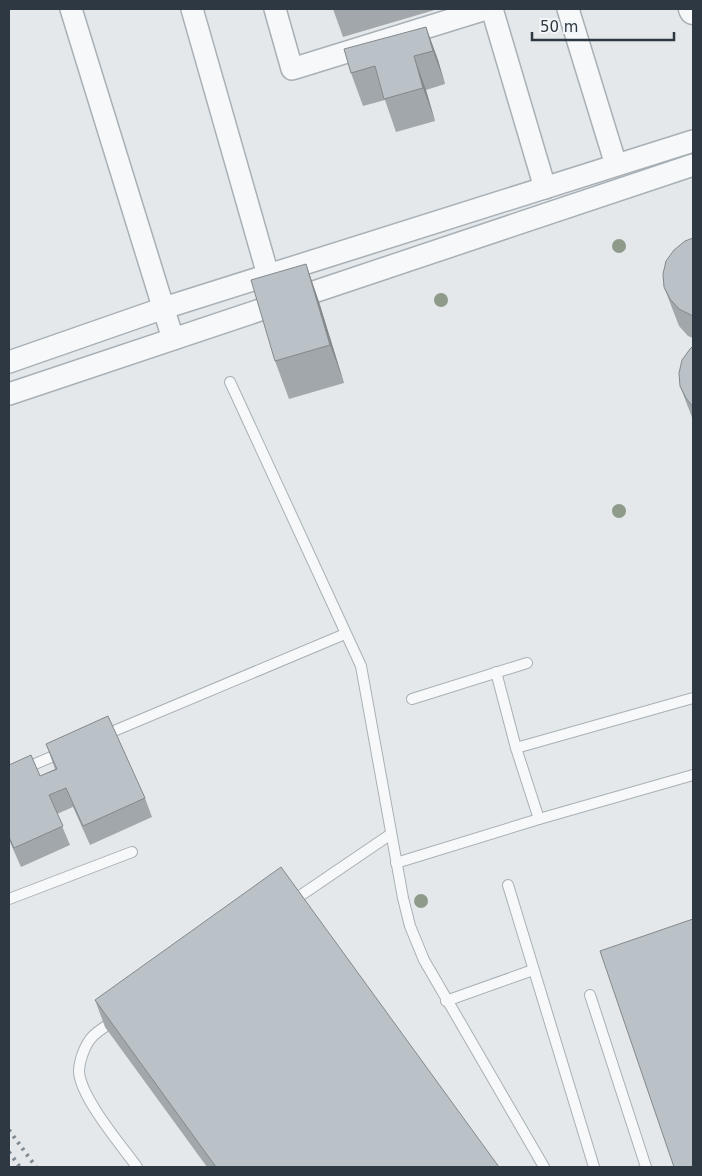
<svg xmlns="http://www.w3.org/2000/svg" width="702" height="1176" viewBox="0 0 702 1176" font-family="'DejaVu Sans',sans-serif">
<style>
.lines{fill:none;stroke-linecap:round;stroke-linejoin:round}
.service-casing{stroke:#a9b0b5;stroke-width:12}
.minor-casing{stroke:#a9b0b5;stroke-width:24}
.tertiary-casing{stroke:#a9b0b5;stroke-width:29}
.service{stroke:#f6f8f9;stroke-width:10}
.minor{stroke:#f6f8f9;stroke-width:21}
.tertiary{stroke:#f6f8f9;stroke-width:26}
.rail{stroke:#7e8a93;stroke-width:4;stroke-dasharray:2.5 5;stroke-linecap:butt}
.tree{fill:#8e9b8a}
.wall{fill:#a1a7ab}
.shaded-wall{fill:#83888b}
.building{fill:#bbc2c7;stroke:#83888b}
</style>
<rect width="100%" height="100%" fill="#e4e8eb"/>
<g class="lines">
<defs>
<g id="service">
<path d="M230,382l131,284 42,232 7,28 14,34 120,207"/>
<path d="M496,672l20,76 23,71"/>
<path d="M412,699l115,-36"/>
<path d="M102,736l243,-102"/>
<path d="M516,748l177,-50"/>
<path d="M9,775l54,-23"/>
<path d="M396,863l143,-44 154,-44"/>
<path d="M508,885l86,282"/>
<path d="M9,899l123,-47"/>
<path d="M291,902l100,-68"/>
<path d="M590,995l56,172"/>
<path d="M446,1001l87,-31"/>
<path d="M115,1020c-7,5 -16,10 -22,16 -8,8 -14,25 -14,36 2,26 42,73 58,95"/>
</g>
<g id="minor">
<path d="M71,9l102,330"/>
<path d="M192,9l76,266"/>
<path d="M275,9l17,60 194,-60"/>
<path d="M492,9l53,179"/>
<path d="M568,9l48,156"/>
<path d="M9,362l155,-54 529,-167"/>
<path d="M9,394l684,-229"/>
</g>
<path id="tertiary" d="M692,9l1,2"/>
</defs>
<use href="#service" class="service-casing"/>
<use href="#minor" class="minor-casing"/>
<use href="#tertiary" class="tertiary-casing"/>
<use href="#service" class="service"/>
<use href="#minor" class="minor"/>
<use href="#tertiary" class="tertiary"/>
<g class="rail">
<path d="M9,1130l27,37"/>
<path d="M9,1152l11,15"/>
</g>
</g>
<g class="tree">
<circle cx="619" cy="246" r="7"/>
<circle cx="441" cy="300" r="7"/>
<circle cx="619" cy="511" r="7"/>
<circle cx="421" cy="901" r="7"/>
</g>
<g class="wall">
<path d="M333,9h105l-95,28z"/>
<path d="M426,27l12,33 7,24 -19,6 9,31 -39,11 -11,-32 -22,6 -12,-33z"/>
<path d="M693,238v100l-5,-2 -9,-10 -15,-39z"/>
<path d="M306,264l13,38 25,81 -55,16 -14,-38z"/>
<path d="M693,346v74l-13,-34z"/>
<path d="M46,744l99,54 7,19 -62,28 -17,-38 -16,7 13,31 -49,22 -12,-27v-75l31,11 15,-7z"/>
<path d="M95,1000l404,167h-292l-102,-140z"/>
</g>
<g class="shaded-wall">
<path d="M426,27l12,33 7,24 -12,-33z"/>
<path d="M414,56l12,34 9,31 -12,-33z"/>
<path d="M306,264l13,38 25,81 -14,-38z"/>
</g>
<g class="building">
<path d="M426,27l7,24 -19,5 9,32 -39,11 -9,-33 -24,7 -7,-24z"/>
<path d="M693,238v78l-14,-7 -9,-10 -6,-12 -1,-13 3,-13 8,-11 11,-9z"/>
<path d="M306,264l24,81 -55,16 -24,-81z"/>
<path d="M693,346v61l-7,-9 -6,-12 -1,-13 3,-13 8,-11z"/>
<path d="M108,716l37,82 -62,28 -17,-38 -17,7 14,31 -49,22 -5,-11v-72l22,-10 9,21 17,-7 -11,-25z"/>
<path d="M281,867l218,300h-283l-121,-167z"/>
<path d="M693,919v248h-19l-74,-216z"/>
</g>
<rect width="702" height="1176" fill="none" stroke="#2d3842" stroke-width="20"/>
<path d="M532 32v8h142v-8" fill="none" stroke="#2d3842" stroke-width="2.5"/>
<text x="540" y="32" font-size="15" fill="#2d3842" stroke="#f3f6f8" stroke-width="4" paint-order="stroke">50 m</text>
</svg>
